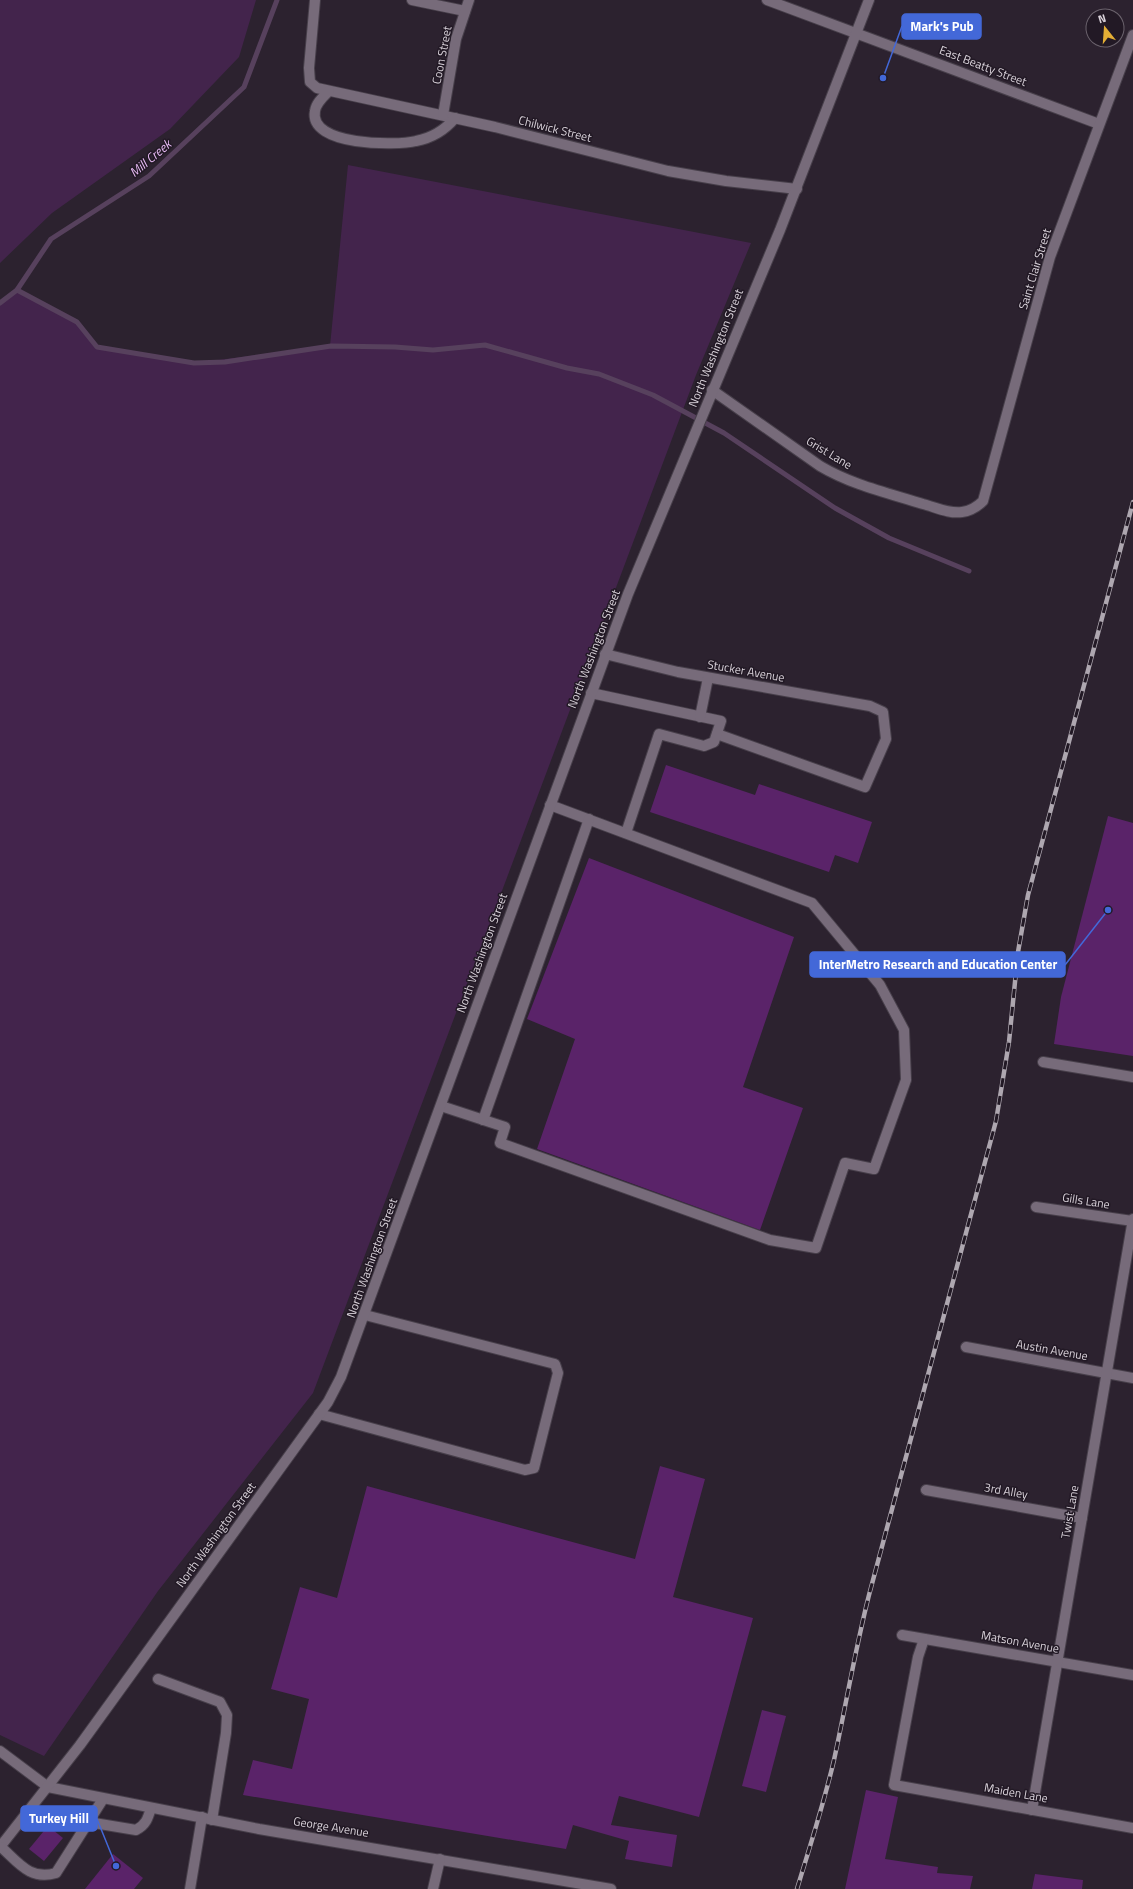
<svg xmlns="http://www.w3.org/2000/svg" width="1133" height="1889" viewBox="0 0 1133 1889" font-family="'Titillium Web',sans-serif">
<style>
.green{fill:#43244c}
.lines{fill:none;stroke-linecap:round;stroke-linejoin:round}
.stream{stroke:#57415d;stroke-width:5}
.building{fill:#5a2369}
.minor-casing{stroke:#473f4a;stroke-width:12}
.minor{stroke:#776b7a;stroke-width:10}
.rail-casing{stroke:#aea7b0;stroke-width:4.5}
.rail{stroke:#221925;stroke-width:3;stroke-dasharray:9;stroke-linecap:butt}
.labels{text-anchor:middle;stroke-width:3;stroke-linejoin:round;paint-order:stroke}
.street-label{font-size:12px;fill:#d9d2da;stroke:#221925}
.water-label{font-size:13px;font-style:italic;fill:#e8bbf5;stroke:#221925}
.leader{fill:none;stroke:#4368d8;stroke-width:1.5}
.callout-dot{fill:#4368d8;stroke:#221925;stroke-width:1.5}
.callout{fill:#4368d8;stroke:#4368d8;stroke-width:1.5}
.callout-label{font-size:13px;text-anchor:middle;font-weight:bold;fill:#fff}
</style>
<rect width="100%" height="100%" fill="#2c222f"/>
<g class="green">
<path d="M0,0h256l-17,57 -69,72 -118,84 -52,50z"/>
<path d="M348,165l403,78 -55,132 -383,1018 -155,198 -114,165 -44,-21v-1432l17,-13 60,32 20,25 97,16 136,-17z"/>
</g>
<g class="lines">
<g class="stream">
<path d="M17,290l60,32 20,25 97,16 31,-1 106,-16 64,1 38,3 52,-5 82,23 32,6 54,21 71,38 111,75 54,30 80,33"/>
<path d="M0,303l17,-13 34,-51 98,-63 95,-89 33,-87"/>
</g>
</g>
<g class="building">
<path d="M666,765l89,30 4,-11 113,38 -14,41 -23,-8 -6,17 -179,-60z"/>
<path d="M1108,816l25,7v233l-79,-12 7,-47z"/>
<path d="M589,858l205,79 -51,150 60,21 -43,122 -223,-81 38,-110 -48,-20z"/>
<path d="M660,1466l45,13 -32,118 80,21 -54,199 -80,-21 -8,29 66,10 -5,32 -47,-8 4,-18 -56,-16 -7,24 -323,-54 10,-35 39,9 17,-70 -38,-10 29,-102 37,11 30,-112 268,73z"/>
<path d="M762,1710l24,6 -20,76 -24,-6z"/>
<path d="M866,1790l32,7 -13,62 53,8 -1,6 36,3 -3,13h-125z"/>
<path d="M48,1826l15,12 -19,23 -15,-12z"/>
<path d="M113,1854l30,24 -9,11h-49z"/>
<path d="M1035,1874l48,6 -1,9h-50z"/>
</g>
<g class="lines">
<defs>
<g id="minor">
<path d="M315,0l-6,68 1,14 7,6 178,39 173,44 58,10 71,8"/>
<path d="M412,0l53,11"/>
<path d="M767,0l332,124"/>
<path d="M329,91c-6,6 -13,12 -14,20 -7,35 82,35 101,30 16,-3 28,-10 39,-23"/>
<path d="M443,115l13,-76 13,-39"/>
<path d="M712,390l108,76c32,19 68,27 103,38 12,3 26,10 39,8 8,-1 15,-5 21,-11l67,-244 83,-222"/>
<path d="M605,654l73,18 192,34 13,6 3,27 -21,48 -148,-53"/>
<path d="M591,693l130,28 -7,21 -10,4 -45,-12 -33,99"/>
<path d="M700,717l8,-39"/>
<path d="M1043,1062l90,15"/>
<path d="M441,1106l64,21 -5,16 270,97 46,8 29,-85 29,6 32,-89 -2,-50 -24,-45 -68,-82 -262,-98"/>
<path d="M483,1120l106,-301"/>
<path d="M1036,1207l97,14"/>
<path d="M966,1347l167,31"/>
<path d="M319,1414l206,56 9,-2 24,-95 -3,-9 -190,-49"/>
<path d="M926,1490l156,28"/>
<path d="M902,1635l231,40"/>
<path d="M924,1639l-6,18 -24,128 239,43"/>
<path d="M158,1679l62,23 7,13 -1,18 -14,87"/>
<path d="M0,1751l48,36 211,42 352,60"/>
<path d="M1032,1810l101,-591"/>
<path d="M88,1822l48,8c10,-5 12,-12 15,-22"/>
<path d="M0,1847l80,-102 248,-343 13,-25 287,-783 152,-364 89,-230"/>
<path d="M1,1847c17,15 29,34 55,26l47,-74"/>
<path d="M190,1889l12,-72"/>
<path d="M433,1889l7,-30"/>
</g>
</defs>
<use href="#minor" class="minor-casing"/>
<use href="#minor" class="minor"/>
<defs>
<path id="rail" d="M797,1889c13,-43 27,-86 37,-129 12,-55 21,-110 35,-165l127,-474 13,-79 9,-90 10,-57 105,-393"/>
</defs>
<use href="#rail" class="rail-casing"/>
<use href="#rail" class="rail"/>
</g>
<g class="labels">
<g class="street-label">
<text transform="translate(442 55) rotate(-79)" y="4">Coon Street</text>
<text transform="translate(983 66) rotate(21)" y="4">East Beatty Street</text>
<text transform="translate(555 129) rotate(14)" y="4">Chilwick Street</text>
<text transform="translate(1035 269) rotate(-73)" y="4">Saint Clair Street</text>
<text transform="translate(716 348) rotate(-68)" y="4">North Washington Street</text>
<text transform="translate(829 453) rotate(31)" y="4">Grist Lane</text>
<text transform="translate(594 649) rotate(-69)" y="4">North Washington Street</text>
<text transform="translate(746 671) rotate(10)" y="4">Stucker Avenue</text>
<text transform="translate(482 953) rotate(-70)" y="4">North Washington Street</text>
<text transform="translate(1086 1201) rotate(9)" y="4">Gills Lane</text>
<text transform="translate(372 1258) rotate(-70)" y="4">North Washington Street</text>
<text transform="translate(1052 1350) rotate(10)" y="4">Austin Avenue</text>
<text transform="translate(1006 1491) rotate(10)" y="4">3rd Alley</text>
<text transform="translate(1070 1512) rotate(-80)" y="4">Twist Lane</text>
<text transform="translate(216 1535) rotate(-54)" y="4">North Washington Street</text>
<text transform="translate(1020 1642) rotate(10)" y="4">Matson Avenue</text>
<text transform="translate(1016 1793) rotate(10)" y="4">Maiden Lane</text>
<text transform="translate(331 1827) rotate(9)" y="4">George Avenue</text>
</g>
<g class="water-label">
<text transform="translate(150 158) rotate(-40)" y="5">Mill Creek</text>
</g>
</g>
<path class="leader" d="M883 78L902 26M1108 910L1065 965M116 1866L97 1819"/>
<g class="callout-dot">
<circle cx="883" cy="78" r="4"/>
<circle cx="1108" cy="910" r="4"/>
<circle cx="116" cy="1866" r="4"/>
</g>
<g class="callout">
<rect x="902" y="14" width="79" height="25" rx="4"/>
<rect x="810" y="952" width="255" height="25" rx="4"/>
<rect x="21" y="1806" width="76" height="25" rx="4"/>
</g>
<g class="callout-label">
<text x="942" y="31">Mark's Pub</text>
<text x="938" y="969">InterMetro Research and Education Center</text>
<text x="59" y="1823">Turkey Hill</text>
</g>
<g transform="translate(1105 28) rotate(343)"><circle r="19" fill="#221925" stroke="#6b636d"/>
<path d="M0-3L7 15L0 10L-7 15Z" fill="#e3ae35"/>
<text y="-6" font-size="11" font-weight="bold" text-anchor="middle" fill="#d9d2da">N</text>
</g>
</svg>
